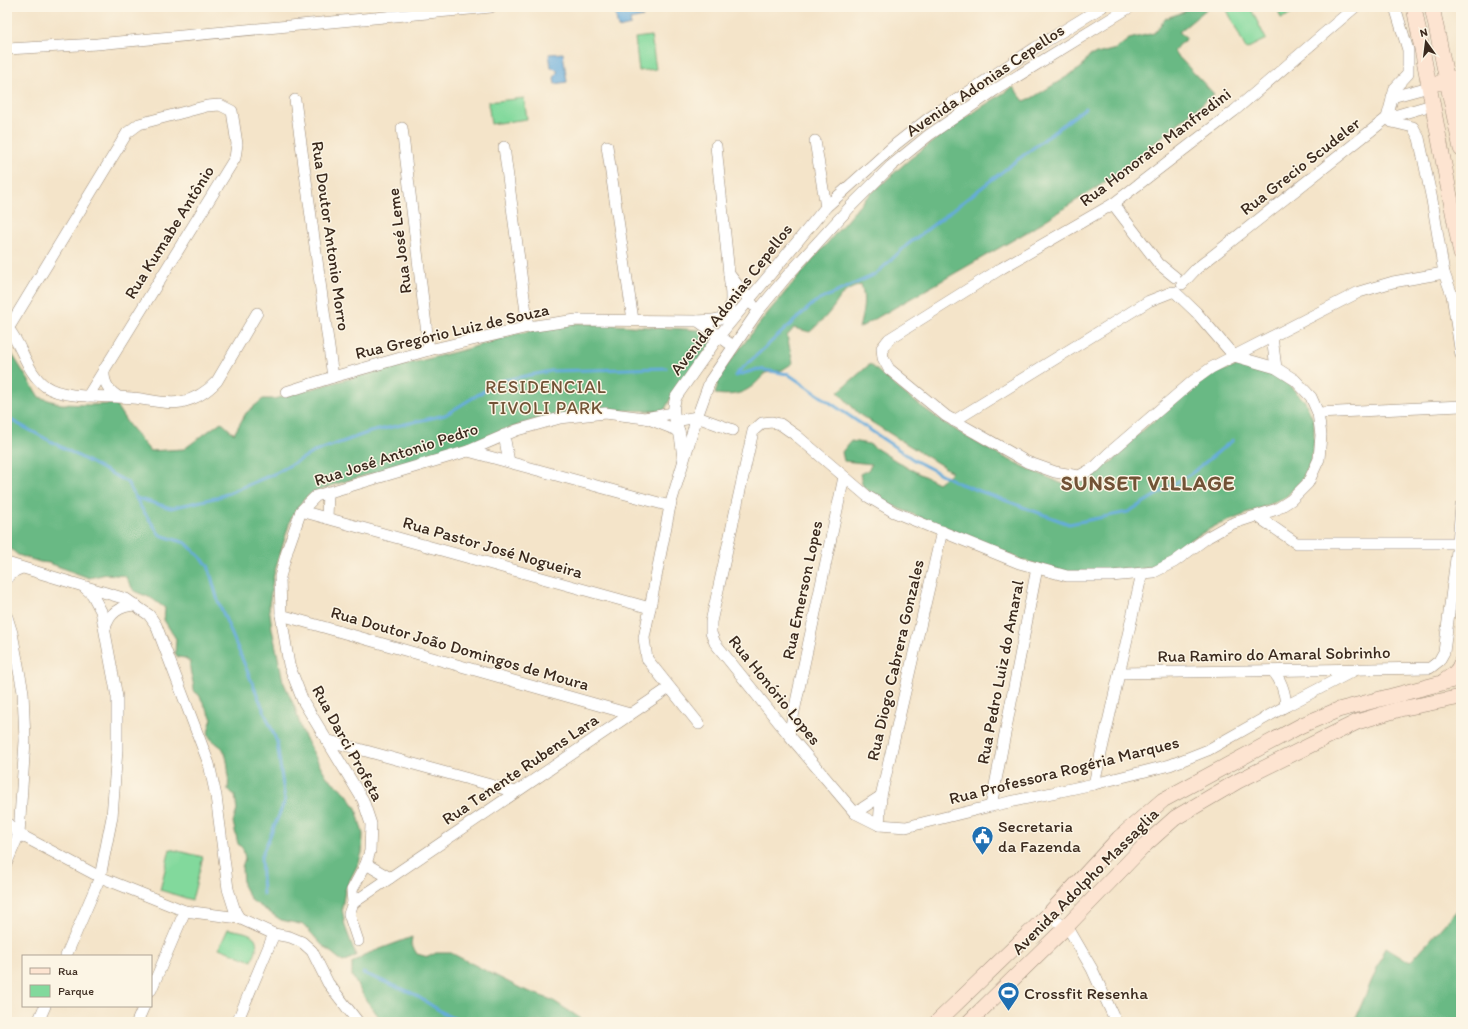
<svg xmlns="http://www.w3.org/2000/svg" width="1468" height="1029" viewBox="0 0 1468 1029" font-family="Itim,sans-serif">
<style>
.green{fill:#82d99c;stroke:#5e825d}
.forest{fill:#69b984;stroke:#527251}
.water{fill:#66acdc;stroke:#506b7d}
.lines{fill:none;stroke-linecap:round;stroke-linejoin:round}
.stream{stroke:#66acdc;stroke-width:3}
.street-casing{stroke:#988774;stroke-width:12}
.secondary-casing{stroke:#988774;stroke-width:16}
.street{stroke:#fff;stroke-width:11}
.secondary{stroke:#fde4d1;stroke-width:15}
.labels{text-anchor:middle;stroke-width:3;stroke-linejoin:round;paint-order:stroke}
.street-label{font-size:17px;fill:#3b2a1e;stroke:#fcf5e5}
.poi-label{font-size:17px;fill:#3b2a1e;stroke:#fcf5e5;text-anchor:start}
.neighbourhood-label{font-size:18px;letter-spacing:1px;fill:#725336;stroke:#fcf5e5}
.district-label{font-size:21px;font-weight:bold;letter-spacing:1px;fill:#725336;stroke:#fcf5e5}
</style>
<rect width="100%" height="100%" fill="#fcf5e5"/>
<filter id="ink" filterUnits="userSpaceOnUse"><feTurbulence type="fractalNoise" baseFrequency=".025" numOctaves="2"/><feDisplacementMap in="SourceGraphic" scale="8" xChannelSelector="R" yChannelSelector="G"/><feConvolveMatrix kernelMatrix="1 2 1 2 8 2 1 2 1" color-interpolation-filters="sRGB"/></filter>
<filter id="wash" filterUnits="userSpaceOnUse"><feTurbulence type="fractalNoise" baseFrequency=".012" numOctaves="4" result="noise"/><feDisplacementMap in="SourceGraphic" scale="16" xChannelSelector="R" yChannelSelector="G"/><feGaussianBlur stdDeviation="0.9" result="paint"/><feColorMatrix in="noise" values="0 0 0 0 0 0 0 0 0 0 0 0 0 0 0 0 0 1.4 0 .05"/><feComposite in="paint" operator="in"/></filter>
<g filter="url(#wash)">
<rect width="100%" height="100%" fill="#f4e4c9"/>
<g class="green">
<path d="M1234,7h16l16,32 -20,10 -19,-39z"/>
<path d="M1277,7h24l1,3 -21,8z"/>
<path d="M651,36l5,33 -17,2 -4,-33z"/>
<path d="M524,98l3,21 -36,5 -3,-22z"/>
<path d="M170,849l33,8 -11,43 -32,-10z"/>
<path d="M228,929c23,4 36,5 24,32l-33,-13z"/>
</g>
<g class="forest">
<path d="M1187,7h22l-30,25 8,6 -14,13 41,43 -101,83 -86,55 -168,96c4,-15 7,-29 2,-43 -23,7 -19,13 -33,29 -5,6 -12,12 -18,18l-16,-4 -7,8 6,27 -11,7 -17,3c-15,19 -27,24 -50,21l6,-21 49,-63 95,-111 45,-40 47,-36 56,-36 11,14 8,-3 49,-30 8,-12 27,-7 13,-10 25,-6 12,-15 18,-6z"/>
<path d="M578,323l123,7 11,5v8l-36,45 -12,23 -58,-1 -69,9 -36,12 -36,15 -132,39 -21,8 -9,7 -12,18 -17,56 -5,31 3,24 11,52 12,27 7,23 15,29 10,17 19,16 10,15 7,26 -1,19 -3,9 -14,28 -3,18 3,18 11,30 -13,6 -22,-18 -17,-19 -23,-5 -30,-20 -8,-15 -1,-18 3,-9 -2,-9 -5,-5 -5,-22 4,-12 -2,-15 -7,-5c1,-12 1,-30 -5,-41 -1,-2 -5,-4 -7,-6 -11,-7 -8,-13 -4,-24l-13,-24 -5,-4c0,-11 -5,-18 -4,-29l-5,-4 -7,-1 -3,-4 1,-14 -12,-19 1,-12 -14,-10 -17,-7 -9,-15 -19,-2 -17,4 -40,-15 -9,-1 -22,-7 -11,-9v-200l32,51 22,7 30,1 24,-1 13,20 22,27 34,-2 37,-27 13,12 12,-21 17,-14h11l15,-4 51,-14 127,-32 52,-16z"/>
<path d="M870,364c33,30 70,58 109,80 28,16 57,28 86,41l48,-24 21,-23 57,-49 21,-15 26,-8 39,7 28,28 9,21v21l-4,21 -9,17 -16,17 -36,15 -34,13 -25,14 -18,16 -22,12 -32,4h-51l-45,-12 -136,-57 -23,-16 -3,-13 8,-4 4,-6 -28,-3 -2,-9 9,-11 18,3 37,23 32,16 14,-11 -92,-57 -22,-23z"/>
<path d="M1460,907l1,1v114h-107l32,-75 24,15z"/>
<path d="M412,937l-1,7 6,10 11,3 8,-4h15l71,36 30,11 34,22h-203l-17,-22 -14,-24v-13l12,-8z"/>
</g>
<g class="water">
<path d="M641,9l2,8 -13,3 1,5 -13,3 -3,-16z"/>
<path d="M563,53l4,29 -12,2 -1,-6 3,-5v-3l-6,-3 -2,-13z"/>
</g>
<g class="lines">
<g class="stream">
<path d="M736,374l79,-72 61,-28 31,-29 178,-137"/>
<path d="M735,376l23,-7 30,5 126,86 44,23 111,41 59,-12 64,-39 41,-33"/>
<path d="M7,418l120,64 15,27 18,26 26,8 22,22 10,36 59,141 8,59 -24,56 2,37"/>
<path d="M136,498l35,10 48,-11 57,-24 38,-21 56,-20 75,-17 55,-34 51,-10 115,-3"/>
<path d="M363,973l49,20 38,24 19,5"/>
</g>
</g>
</g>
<g filter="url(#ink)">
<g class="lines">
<defs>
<g id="street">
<path d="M1355,7l-121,104 -121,93 -111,64 -113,71 -7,9 1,10 6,11 57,47 81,46 28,10 24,4 16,-9 13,-13 85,-73 18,-13 23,-12 42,12 19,12 16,17 7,16 3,22 -2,24 -11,24 -17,17 -14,9 -46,15 -23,13 -34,25 -20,10 -43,4h-44l-48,-13 -125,-51 -27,-16 -70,-60 -17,-12 -8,-2 -10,1 -9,8 -42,191v11l4,10 74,92 66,78 24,12 27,2 85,-21 103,-22 76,-19 38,-15 78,-44 71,-37"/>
<path d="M1395,7l13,43v24l-13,14 -8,30 5,4 21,5 6,11 13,62 12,73 8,22 9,60"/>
<path d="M7,49l90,-5 394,-37"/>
<path d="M1392,97l37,-10"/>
<path d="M295,100l38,277"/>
<path d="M402,128l27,222"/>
<path d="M815,141l11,66"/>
<path d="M607,146l26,174"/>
<path d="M716,146l13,128 24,31"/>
<path d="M504,147l24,180"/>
<path d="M1113,204l46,60 16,13"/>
<path d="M1182,284l14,-15 191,-151 45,-13"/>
<path d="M1175,292l21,20 38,44 125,-64 34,-10 51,-9"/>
<path d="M698,321c7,-1 16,0 23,-3 15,-5 9,-31 8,-44"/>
<path d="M7,327c15,17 19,45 38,59 20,14 63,9 87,12 17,1 32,7 49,4 15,-3 26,-10 36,-21l40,-68"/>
<path d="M8,329l119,-196 12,-9 68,-18 13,-1 12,6 5,33 -2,14 -147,238"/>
<path d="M1272,337l4,31"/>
<path d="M104,369c-1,12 3,20 13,27"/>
<path d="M286,392l47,-15 96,-27 99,-23 48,-7 122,1 35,25"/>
<path d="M1318,413l143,-7"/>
<path d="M646,418l33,13"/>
<path d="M675,421l22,-4 36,13"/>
<path d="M954,421l195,-120 23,-9"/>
<path d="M504,435l5,27"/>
<path d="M468,451l202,55"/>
<path d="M683,459c-1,-10 -2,-19 -4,-28 -4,-14 -8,-19 -3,-34l43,-61 107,-129 70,-63 33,-26 106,-70 67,-41"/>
<path d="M301,511l349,97"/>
<path d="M1257,516l39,27h162"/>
<path d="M327,518l1,-26"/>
<path d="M7,563l119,36 23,16 7,10 53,139 7,32 12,93 7,22 4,7"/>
<path d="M7,578l8,-7 7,-3"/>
<path d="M281,615l349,99"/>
<path d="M7,617l5,16 11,59 2,49 -6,93 -12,28"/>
<path d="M105,629c4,-17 15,-23 31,-24"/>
<path d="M1273,671c9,10 12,21 13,35"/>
<path d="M1119,673l311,-5 9,-7 5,-9 14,-109 3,-37"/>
<path d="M699,724l-52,-65 -3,-21 26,-132 27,-89 13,-36 48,-70 29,-35 64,-70 40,-40 38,-31 66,-45 135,-83"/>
<path d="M789,735l55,-258"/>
<path d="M326,740l190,52"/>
<path d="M1094,784l48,-211"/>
<path d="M991,806l46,-238"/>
<path d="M855,813l26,-17"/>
<path d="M7,823l12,11 81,43 85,34 54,7 35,16 16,3 12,5 10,9 16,32 30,39"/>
<path d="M879,825l2,-29 61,-265"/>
<path d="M366,864l24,14"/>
<path d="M353,903l316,-215"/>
<path d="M1047,916l20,10 25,43 24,53"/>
<path d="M358,941l-9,-27 4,-11 -1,-13 14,-26 4,-13 1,-27 -8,-24 -60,-99 -14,-36 -8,-50 -1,-38 8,-29 13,-37 15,-15 152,-45 49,-21 43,-12 45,-5 40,5 28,-5"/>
<path d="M66,956l34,-79 12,-60 5,-67v-53l-16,-86 -9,-17 -8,-7"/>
<path d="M151,990l34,-79"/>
<path d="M38,1022l7,-16"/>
<path d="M137,1022l7,-16"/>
<path d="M237,1022l37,-88"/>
</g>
<g id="secondary">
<path d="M1414,7l47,247"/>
<path d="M1432,7l29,142"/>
<path d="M1439,83l22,-7"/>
<path d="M1444,681c8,-5 14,-9 17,-18"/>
<path d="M937,1022l110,-106 72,-78 44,-38 139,-75 36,-15 123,-32"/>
<path d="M969,1022l98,-96 79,-82 29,-26 63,-37 119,-59 43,-13 61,-12"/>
</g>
</defs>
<use href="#street" class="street-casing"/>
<use href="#secondary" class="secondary-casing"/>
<use href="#street" class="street"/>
<use href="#secondary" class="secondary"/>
</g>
</g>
<defs>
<symbol id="civic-pin" viewBox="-11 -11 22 30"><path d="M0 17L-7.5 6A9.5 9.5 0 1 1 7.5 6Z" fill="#1f6fb2" stroke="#fcf5e5"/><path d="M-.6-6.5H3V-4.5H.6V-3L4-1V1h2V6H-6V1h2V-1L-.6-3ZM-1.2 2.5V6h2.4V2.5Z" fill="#fff"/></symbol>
<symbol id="stadium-pin" viewBox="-11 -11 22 30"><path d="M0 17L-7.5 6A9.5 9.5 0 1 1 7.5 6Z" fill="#1f6fb2" stroke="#fcf5e5"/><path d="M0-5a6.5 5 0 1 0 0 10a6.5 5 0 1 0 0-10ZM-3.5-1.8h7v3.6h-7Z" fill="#fff"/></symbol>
</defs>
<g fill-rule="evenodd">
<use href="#civic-pin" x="970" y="824" width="25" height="34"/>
<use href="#stadium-pin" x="996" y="980" width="25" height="34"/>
</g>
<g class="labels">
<g class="street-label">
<text transform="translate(985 80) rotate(-34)" y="6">Avenida Adonias Cepellos</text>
<text transform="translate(1155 147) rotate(-37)" y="6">Rua Honorato Manfredini</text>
<text transform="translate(1300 166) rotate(-38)" y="6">Rua Grecio Scudeler</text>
<text transform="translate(169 232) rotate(-58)" y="6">Rua Kumabe Antônio</text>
<text transform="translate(331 236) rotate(82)" y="6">Rua Doutor Antonio Morro</text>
<text transform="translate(399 241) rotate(-97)" y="6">Rua José Leme</text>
<text transform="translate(731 299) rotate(-52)" y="6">Avenida Adonias Cepellos</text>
<text transform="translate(452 331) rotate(-13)" y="6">Rua Gregório Luiz de Souza</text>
<text transform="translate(396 454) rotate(-18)" y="6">Rua José Antonio Pedro</text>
<text transform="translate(493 547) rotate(16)" y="6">Rua Pastor José Nogueira</text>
<text transform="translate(802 590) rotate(-78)" y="6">Rua Emerson Lopes</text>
<text transform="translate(460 648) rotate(16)" y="6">Rua Doutor João Domingos de Moura</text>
<text transform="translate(1274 654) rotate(-1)" y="6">Rua Ramiro do Amaral Sobrinho</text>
<text transform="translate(895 660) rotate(-77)" y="6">Rua Diogo Cabrera Gonzales</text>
<text transform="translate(1000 672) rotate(-79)" y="6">Rua Pedro Luiz do Amaral</text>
<text transform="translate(775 690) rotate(51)" y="6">Rua Honório Lopes</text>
<text transform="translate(348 743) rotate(61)" y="6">Rua Darci Profeta</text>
<text transform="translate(520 769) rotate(-34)" y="6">Rua Tenente Rubens Lara</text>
<text transform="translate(1064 770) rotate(-14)" y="6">Rua Professora Rogéria Marques</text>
<text transform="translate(1085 881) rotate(-45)" y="6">Avenida Adolpho Massaglia</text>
</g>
<g class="poi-label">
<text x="998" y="832">Secretaria<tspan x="998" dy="20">da Fazenda</tspan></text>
<text x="1024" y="999">Crossfit Resenha</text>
</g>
<g class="neighbourhood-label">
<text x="546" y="393">RESIDENCIAL<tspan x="546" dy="21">TIVOLI PARK</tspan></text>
</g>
<g class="district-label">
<text x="1148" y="490">SUNSET VILLAGE</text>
</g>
</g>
<rect width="1468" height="1029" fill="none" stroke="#fcf5e5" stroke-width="24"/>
<rect x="22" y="955" width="130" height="52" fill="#fcf5e5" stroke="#afa495"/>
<rect x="30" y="968" width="20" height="6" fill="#fde4d1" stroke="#afa495"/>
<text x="58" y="975" font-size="12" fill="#3b2a1e">Rua</text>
<rect x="30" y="985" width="20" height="12" fill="#82d99c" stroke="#afa495"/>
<text x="58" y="995" font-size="12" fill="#3b2a1e">Parque</text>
<g transform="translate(1426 42) rotate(346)" stroke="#fcf5e5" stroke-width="3" paint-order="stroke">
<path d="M0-3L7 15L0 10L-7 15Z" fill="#3b2a1e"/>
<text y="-6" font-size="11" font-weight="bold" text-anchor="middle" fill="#3b2a1e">N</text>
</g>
</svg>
